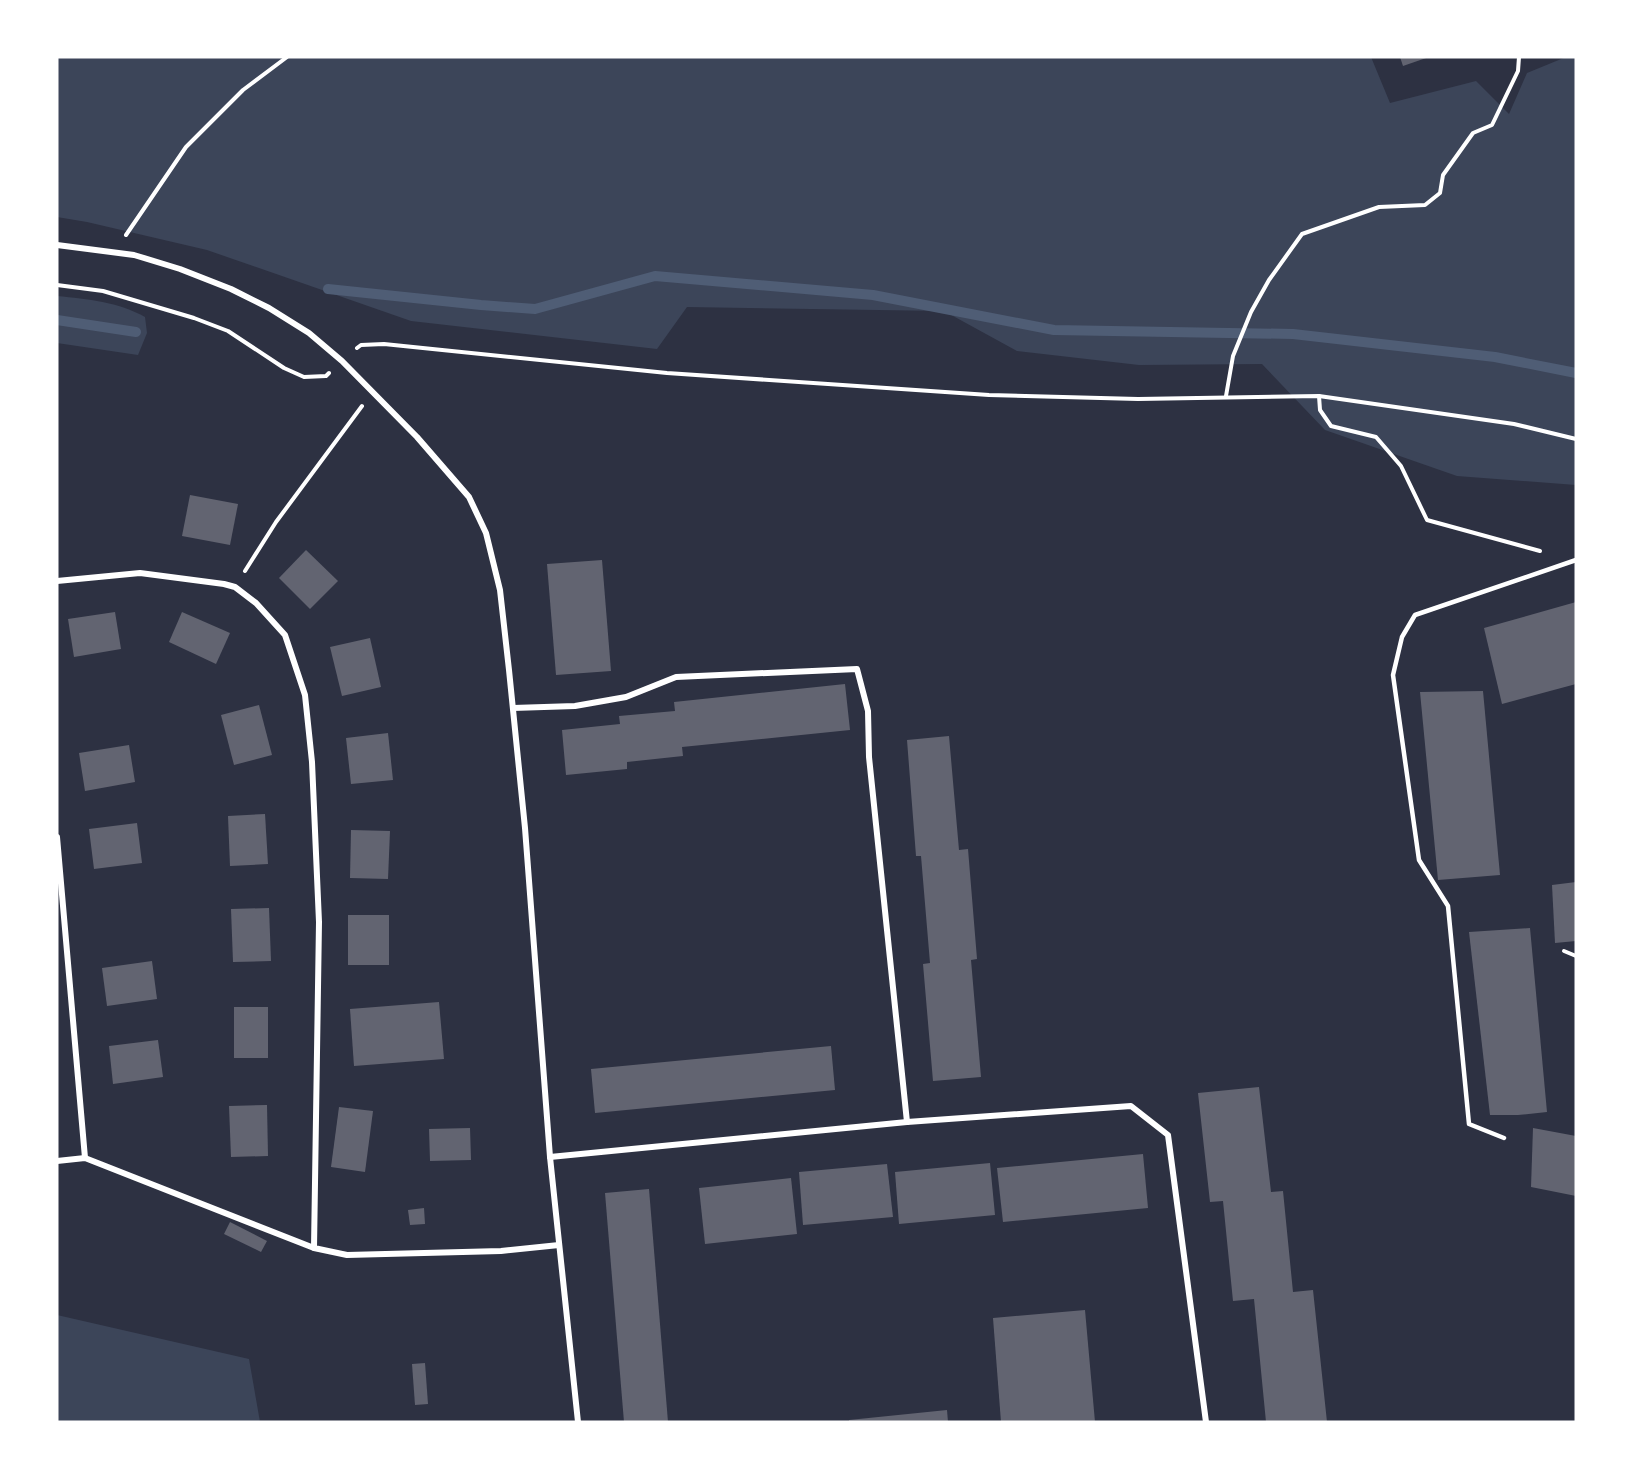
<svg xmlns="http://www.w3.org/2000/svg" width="1633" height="1479" viewBox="0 0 1633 1479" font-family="Quicksand,sans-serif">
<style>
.green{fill:#3c4559}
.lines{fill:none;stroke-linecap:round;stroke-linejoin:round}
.stream{stroke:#4f5d75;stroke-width:10}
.building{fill:#626471}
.path{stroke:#fff;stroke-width:4}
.service{stroke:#fff;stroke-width:4.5}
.minor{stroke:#fff;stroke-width:6}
</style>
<rect width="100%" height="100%" fill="#2d3142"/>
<g class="green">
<path d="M57,57h1314l19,46 86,-22 33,33 18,-41 39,-16h10v428l-119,-9 -132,-46 -63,-66 -123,1 -122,-14 -73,-40 -257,-4 -30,42 -246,-28 -204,-71 -120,-28 -30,-5z"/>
<path d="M57,296c31,3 61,6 88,21l2,16 -9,22 -81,-12z"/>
<path d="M57,1315l192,44 11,63h-203z"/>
</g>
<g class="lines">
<g class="stream">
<path d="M328,289l153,16 54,4 120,-33 218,19 181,35 239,4 202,23 81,16"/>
<path d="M57,320l79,12"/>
</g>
</g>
<g class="building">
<path d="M1400,57h29l-26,9z"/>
<path d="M190,495l48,9 -8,41 -48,-9z"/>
<path d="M306,550l32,31 -28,28 -31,-31z"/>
<path d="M602,560l9,111 -55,4 -9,-111z"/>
<path d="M1576,602v82l-74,20 -18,-76z"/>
<path d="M115,612l6,37 -47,8 -6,-38z"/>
<path d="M182,612l48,21 -14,31 -47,-22z"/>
<path d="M370,638l11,49 -39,9 -12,-49z"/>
<path d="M845,684l5,46 -168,17 1,9 -56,6v7l-61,6 -4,-45 58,-6 -1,-8 56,-5 -1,-9z"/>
<path d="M1483,691l17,184 -62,5 -18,-188z"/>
<path d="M259,705l13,50 -38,10 -13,-50z"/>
<path d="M388,733l5,47 -42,4 -5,-46z"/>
<path d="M949,736l10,114 9,-1 9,110 -6,1 10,117 -48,4 -10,-117 7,-1 -9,-107h-5l-9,-116z"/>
<path d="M129,745l6,37 -50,9 -6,-38z"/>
<path d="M265,814l3,50 -38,2 -2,-50z"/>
<path d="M137,823l5,40 -48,6 -5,-40z"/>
<path d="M351,830l39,1 -2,48 -38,-1z"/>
<path d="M1576,882v59l-21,2 -3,-58z"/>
<path d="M269,908l2,53 -38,1 -2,-53z"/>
<rect x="348" y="915" width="41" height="50"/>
<path d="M1530,928l17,184 -29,3h-28l-21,-183z"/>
<path d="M152,961l5,38 -50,7 -5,-38z"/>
<path d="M439,1002l5,57 -90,7 -4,-57z"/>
<rect x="234" y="1007" width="34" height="51"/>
<path d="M158,1040l5,37 -50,7 -4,-38z"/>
<path d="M831,1046l4,44 -240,23 -4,-44z"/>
<path d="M1259,1087l12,105 12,-1 10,101 20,-2 14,132h-61l-12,-123 -21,2 -10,-100 -13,1 -12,-109z"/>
<path d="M267,1105l1,51 -37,1 -2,-51z"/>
<path d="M339,1107l34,4 -8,61 -34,-5z"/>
<path d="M470,1128l1,32 -41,1 -1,-32z"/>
<path d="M1533,1128l43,8v60l-45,-9z"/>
<path d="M1143,1154l5,54 -145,14 -6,-54z"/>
<path d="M990,1163l5,52 -96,9 -4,-52z"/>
<path d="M887,1164l6,53 -90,8 -4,-53z"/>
<path d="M791,1178l6,56 -92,10 -6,-56z"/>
<path d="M649,1189l19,233h-44l-19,-229z"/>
<path d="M424,1208l1,16 -15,1 -2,-15z"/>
<path d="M230,1222l37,19 -6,11 -37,-18z"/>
<path d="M1085,1310l10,112h-94l-8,-104z"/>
<path d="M425,1363l3,41 -13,1 -3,-41z"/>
<path d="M947,1410l1,12h-99v-2z"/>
</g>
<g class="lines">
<g class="path">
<path d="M126,235l60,-88 57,-57 44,-33"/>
<path d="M57,285l46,6 91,27 34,13 56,37 20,9 22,-1 3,-3"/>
<path d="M357,348l4,-3 23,-1 283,29 322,22 149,4 181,-3 195,28 62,15"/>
<path d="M1226,396l7,-40 18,-44 18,-32 33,-46 77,-27 46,-2 15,-12 3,-18 30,-42 19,-8 26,-54 1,-14"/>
<path d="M1319,396l1,14 11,16 45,11 25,29 26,54 113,31"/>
<path d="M245,571l31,-49 86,-116"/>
<path d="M1564,951l12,5"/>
</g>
<path class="service" d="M1504,1138l-35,-14 -21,-218 -29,-46 -26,-185 9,-38 13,-22 161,-55"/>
<g class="minor">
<path d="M57,245l77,10 46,14 51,20 38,19 40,25 33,28 75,76 52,60 17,36 14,57 9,80 16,158 25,329 28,265"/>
<path d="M57,581l83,-8 84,11 11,3 21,16 29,32 20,60 7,67 7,160 -5,326 33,7 154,-4 58,-6"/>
<path d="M513,708l62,-2 51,-9 50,-20 181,-8 11,42 1,46 38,365"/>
<path d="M57,837l28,321"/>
<path d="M550,1157l357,-35 224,-16 37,29 38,287"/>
<path d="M57,1161l28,-3 229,90"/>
</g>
</g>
<rect width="1633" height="1479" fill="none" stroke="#ffffff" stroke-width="117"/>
</svg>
